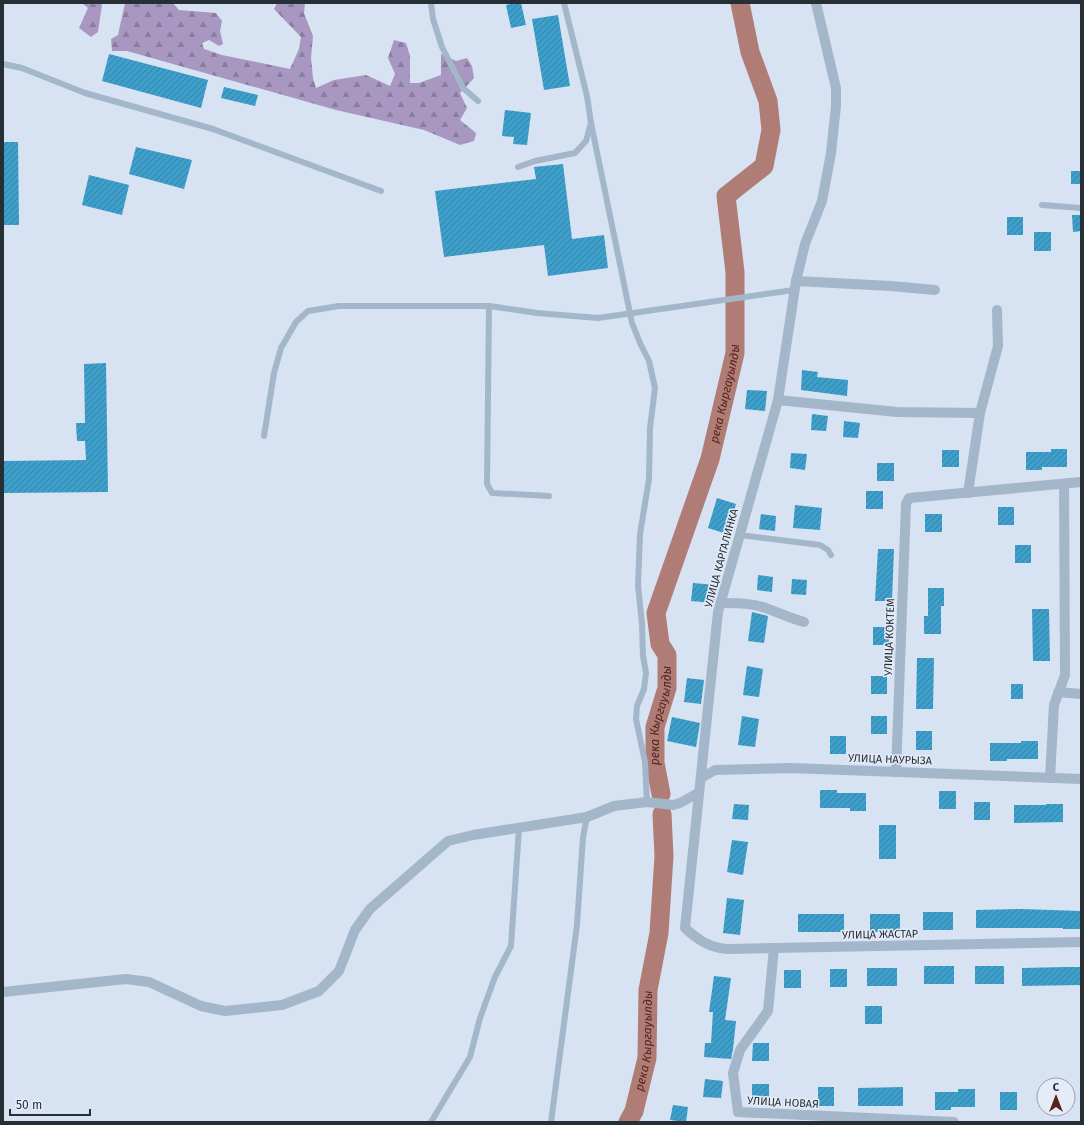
<svg xmlns="http://www.w3.org/2000/svg" width="1084" height="1125" viewBox="0 0 1084 1125" font-family="'Fira Sans',sans-serif">
<style>
.forest{fill:url(#forest-firs)}
.lines{fill:none;stroke-linecap:round;stroke-linejoin:round}
.river{stroke:#b07c76;stroke-width:19}
.building{fill:url(#building-hatch)}
.service{stroke:#a3b6ca;stroke-width:6}
.minor{stroke:#a3b6ca;stroke-width:10}
.labels{text-anchor:middle;stroke-width:3;stroke-linejoin:round;paint-order:stroke}
.street-label{font-size:11px;fill:#252f35;stroke:#e4ecf9}
.water-label{font-size:12px;font-style:italic;fill:#57221a;stroke:#e4ecf9}
</style>
<defs>
<pattern id="forest-firs" width="22" height="20" patternUnits="userSpaceOnUse"><rect width="22" height="20" fill="#a897c1"/><path d="M5 1l3.5 6h-7zM16 11l3.5 6h-7z" fill="#897c9e"/></pattern>
<pattern id="building-hatch" width="6" height="6" patternUnits="userSpaceOnUse"><rect width="6" height="6" fill="#3d9fca"/><path d="M-1 1l2-2M0 6l6-6M5 7l2-2" fill="none" stroke="#3382a5"/></pattern>
</defs>
<rect width="100%" height="100%" fill="#d7e2f2"/>
<g class="forest">
<path d="M82,3l20,1 -4,28 -7,5 -12,-9 9,-20z"/>
<path d="M125,3h48l6,7 37,3 6,8 -2,10 3,13 -4,2 -10,-6 -7,3 2,6 18,6 68,14 9,-20 2,-12 -27,-28 3,-6h28l-1,10 9,23 -2,22 2,20 3,10 18,-8 32,-5 24,11 5,-12 -7,-16 6,-18 12,3 4,13v27h9l22,-8v-21l15,7 11,-3 5,8 2,12 -14,15 7,15 -7,12 16,13 -2,8 -14,4 -36,-15 -88,-20 -209,-59h-15l-1,-12 7,-4z"/>
</g>
<g class="lines">
<g class="river">
<path id="s1" d="M661,794l-6,-31v-36l12,-39v-33l-7,-11 -4,-31 54,-154 25,-106v-81l-9,-76 38,-30 7,-36 -3,-29 -18,-49 -10,-49"/>
<path id="s2" d="M628,1122l6,-11 13,-53 1,-68 11,-57 5,-77 -2,-42"/>
</g>
</g>
<g class="building">
<path d="M515,3h6l5,22 -15,3 -5,-23z"/>
<path d="M558,15l12,71 -26,4 -12,-71z"/>
<path d="M109,54l99,26 -7,28 -99,-27z"/>
<path d="M224,87l34,8 -3,11 -34,-8z"/>
<path d="M505,110l26,3 -4,32 -14,-1 1,-7 -12,-1z"/>
<path d="M3,142h15l1,83h-16z"/>
<path d="M136,147l56,13 -8,29 -55,-15z"/>
<path d="M563,164l9,75 32,-4 4,33 -60,8 -4,-31 -100,12 -9,-66 101,-12 -2,-12z"/>
<rect x="1071" y="171" width="10" height="13"/>
<path d="M89,175l40,10 -7,30 -40,-10z"/>
<path d="M1072,215h9v16l-8,1z"/>
<rect x="1007" y="217" width="16" height="18"/>
<rect x="1034" y="232" width="17" height="19"/>
<path d="M106,363l2,129 -105,1v-32l83,-1 -1,-19h-8l-1,-18h9l-1,-59z"/>
<path d="M802,370l16,2 -1,5 31,3 -1,16 -46,-6z"/>
<path d="M747,390l20,1 -2,20 -20,-2z"/>
<path d="M812,414l16,2 -2,15 -15,-1z"/>
<path d="M844,421l16,2 -2,15 -15,-1z"/>
<path d="M1051,449h16v18h-25v3h-16v-18h25z"/>
<rect x="942" y="450" width="17" height="17"/>
<path d="M791,453l16,1 -2,16 -15,-2z"/>
<rect x="877" y="463" width="17" height="18"/>
<rect x="866" y="491" width="17" height="18"/>
<path d="M717,498l19,6 -9,30 -19,-6z"/>
<path d="M795,505l27,3 -2,22 -27,-2z"/>
<rect x="998" y="507" width="16" height="18"/>
<path d="M761,514l15,2 -1,15 -16,-2z"/>
<rect x="925" y="514" width="17" height="18"/>
<rect x="1015" y="545" width="16" height="18"/>
<path d="M878,549h16l-2,52h-17z"/>
<path d="M758,575l15,2 -1,15 -15,-2z"/>
<path d="M792,579l15,1 -1,15 -15,-1z"/>
<path d="M693,583l23,2 -2,18 -23,-2z"/>
<path d="M928,588h16v18h-3v28h-17v-18h4z"/>
<path d="M1032,609h17l1,52h-17z"/>
<path d="M752,612l16,4 -4,27 -16,-2z"/>
<rect x="873" y="627" width="16" height="18"/>
<path d="M917,658h17l-1,51h-17z"/>
<path d="M747,666l16,3 -4,28 -16,-2z"/>
<rect x="871" y="676" width="16" height="18"/>
<path d="M687,678l17,2 -3,24 -17,-2z"/>
<rect x="1011" y="684" width="12" height="15"/>
<path d="M742,716l17,3 -4,28 -17,-2z"/>
<rect x="871" y="716" width="16" height="18"/>
<path d="M672,717l28,6 -4,24 -29,-6z"/>
<rect x="916" y="731" width="16" height="19"/>
<rect x="830" y="736" width="16" height="18"/>
<path d="M1021,741h17v18h-31v2h-17v-18h31z"/>
<path d="M820,790h17v3h29v18h-16v-3h-30z"/>
<rect x="939" y="791" width="17" height="18"/>
<rect x="974" y="802" width="16" height="18"/>
<path d="M734,804l15,1 -1,15 -16,-1z"/>
<path d="M1046,804h17v18l-49,1v-18h32z"/>
<rect x="879" y="825" width="17" height="34"/>
<path d="M732,840l16,2 -5,33 -16,-3z"/>
<path d="M727,898l17,2 -4,35 -17,-2z"/>
<path d="M1021,909l60,2v18h-18v-1h-87v-18z"/>
<rect x="923" y="912" width="30" height="18"/>
<rect x="798" y="914" width="46" height="18"/>
<rect x="870" y="914" width="30" height="18"/>
<rect x="924" y="966" width="30" height="18"/>
<rect x="975" y="966" width="29" height="18"/>
<path d="M1065,967h16v18l-59,1v-18z"/>
<rect x="867" y="968" width="30" height="18"/>
<rect x="830" y="969" width="17" height="18"/>
<rect x="784" y="970" width="17" height="18"/>
<path d="M714,976l17,2 -6,42 11,1 -3,28 -2,10 -27,-2 1,-14h6l2,-31h-4z"/>
<rect x="865" y="1006" width="17" height="18"/>
<path d="M753,1043h16v18h-17z"/>
<path d="M705,1079l18,2 -2,17 -18,-1z"/>
<rect x="752" y="1084" width="17" height="18"/>
<rect x="818" y="1087" width="16" height="19"/>
<path d="M903,1087v19h-45v-18z"/>
<path d="M958,1089h17v18h-24v3h-16v-18h23z"/>
<rect x="1000" y="1092" width="17" height="18"/>
<path d="M673,1105l15,2 -2,15 -16,-2z"/>
</g>
<g class="lines">
<g class="service">
<path d="M431,3l2,16 9,28 21,41 15,13"/>
<path d="M3,64l19,4 63,25 128,36 168,62"/>
<path d="M591,123l41,200 8,20 9,18 6,27 -5,40 -1,51 -9,55 -2,51 4,39 1,32 3,17 -2,16 -7,17 -1,13 9,43 2,40"/>
<path d="M518,167l17,-6 40,-8 11,-12 5,-18 -4,-27 -23,-93"/>
<path d="M1042,205l39,3"/>
<path d="M489,306l-2,178 5,9 57,3"/>
<path d="M264,436l10,-63 7,-25 15,-26 12,-11 31,-5h150l48,7 61,5 196,-28"/>
<path d="M740,535l80,10 8,5 3,5"/>
<path d="M431,1122l39,-65 10,-39 15,-41 16,-31 8,-118"/>
<path d="M551,1122l26,-197 6,-88 4,-20"/>
</g>
<g class="minor">
<path d="M796,281l95,5 44,4"/>
<path d="M778,400l18,-119 9,-37 17,-43 9,-48 5,-47v-18l-20,-85"/>
<path d="M980,413l-83,-1 -119,-12 -60,212 -33,316c13,12 25,20 43,21l353,-7"/>
<path d="M968,493l12,-80 18,-67 -1,-36"/>
<path d="M721,603c17,0 34,0 50,7 11,4 21,9 33,12"/>
<path d="M1058,692l23,2"/>
<path d="M896,772l10,-268 3,-6 172,-16"/>
<path d="M701,778l14,-8 76,-2 290,11"/>
<path d="M1050,778l4,-73 11,-30 -1,-191"/>
<path d="M774,948l-6,63 -28,39 -7,23 5,39 216,10"/>
<path d="M3,992l123,-13 23,3 52,24 24,5 57,-6 37,-14 20,-20 16,-41 15,-21 78,-68 25,-6 114,-18 27,-11 33,-4 26,3 7,-2 18,-10"/>
</g>
</g>
<g class="labels">
<g class="street-label">
<text transform="translate(721 558) rotate(-75)" y="4">УЛИЦА КАРГАЛИНКА</text>
<text transform="translate(889 637) rotate(-88)" y="4">УЛИЦА КОКТЕМ</text>
<text transform="translate(890 759) rotate(2)" y="4">УЛИЦА НАУРЫЗА</text>
<text transform="translate(880 934) rotate(-1)" y="4">УЛИЦА ЖАСТАР</text>
<text transform="translate(783 1102) rotate(3)" y="4">УЛИЦА НОВАЯ</text>
</g>
<g class="water-label">
<text dy="4" stroke="none"><textPath href="#s1" startOffset="416">река Кыргауылды</textPath></text>
<text dy="4" stroke="none"><textPath href="#s1" startOffset="80">река Кыргауылды</textPath></text>
<text dy="4" stroke="none"><textPath href="#s2" startOffset="84">река Кыргауылды</textPath></text>
</g>
</g>
<rect width="1084" height="1125" fill="none" stroke="#252f35" stroke-width="8"/>
<g transform="translate(1056 1097)"><circle r="19" fill="#e4ecf9" stroke="#98a0ab"/>
<path d="M0-3L7 15L0 10L-7 15Z" fill="#57221a"/>
<text y="-6" font-size="11" font-weight="bold" text-anchor="middle" fill="#252f35">С</text>
</g>
<path d="M10 1109v6h80v-6" fill="none" stroke="#252f35" stroke-width="2"/>
<text x="16" y="1109" font-size="12" fill="#252f35" stroke="#e4ecf9" stroke-width="3" paint-order="stroke">50 m</text>
</svg>
